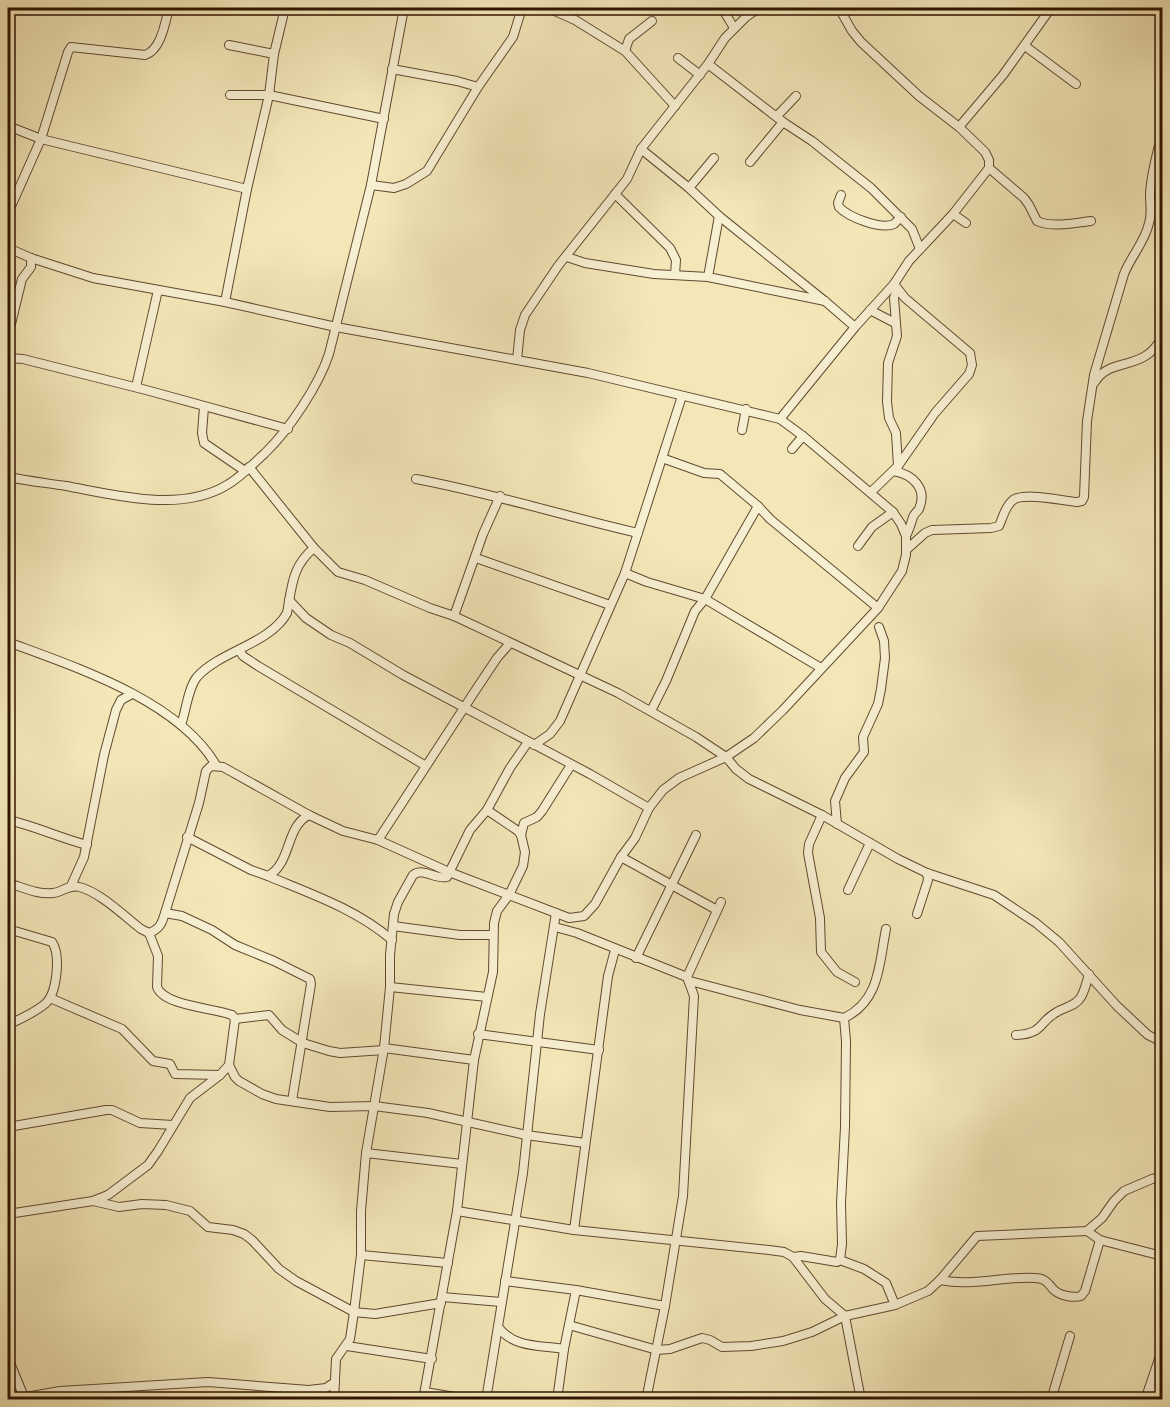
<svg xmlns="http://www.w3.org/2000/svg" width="1170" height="1407" viewBox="0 0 1170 1407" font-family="Vollkorn,serif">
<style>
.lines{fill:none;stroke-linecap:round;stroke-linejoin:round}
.street-casing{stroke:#61492f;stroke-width:10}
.street{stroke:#f7efd1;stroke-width:8}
</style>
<rect width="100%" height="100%" fill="#f3e7b8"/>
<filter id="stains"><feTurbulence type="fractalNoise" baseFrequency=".00333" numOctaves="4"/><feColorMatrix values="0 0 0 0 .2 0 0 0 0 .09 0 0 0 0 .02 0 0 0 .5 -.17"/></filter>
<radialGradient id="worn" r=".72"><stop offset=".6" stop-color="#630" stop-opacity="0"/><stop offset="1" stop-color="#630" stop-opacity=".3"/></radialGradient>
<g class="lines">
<defs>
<g id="street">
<path d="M548,8l27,12 50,31 50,55"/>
<path d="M722,8l12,20"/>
<path d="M229,45l45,9"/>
<path d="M1025,46l51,38"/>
<path d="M625,51l4,-12 23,-18"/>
<path d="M678,58l22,17"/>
<path d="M708,64l75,58 29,19 59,47 41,41 8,20"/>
<path d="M392,69l65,12 21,6"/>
<path d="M230,95h39l115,24"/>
<path d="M777,116l19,-20"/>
<path d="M8,126l33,13 206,50"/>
<path d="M959,127l44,-52 48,-67"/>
<path d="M641,149l48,39 30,28 107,86 29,25"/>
<path d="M750,162l33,-40"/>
<path d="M989,168l35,30 5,7 8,16c16,7 36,2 54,0"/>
<path d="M371,185l23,3 12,-4 21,-13 51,-84 35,-50 9,-29"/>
<path d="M689,188l25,-30"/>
<path d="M615,194l55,54 6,12 -1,15"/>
<path d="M841,195l-3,8 1,4c9,10 42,23 55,17 1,-1 6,-6 7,-7"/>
<path d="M8,213l33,-74 27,-87 3,-5 74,8c16,-5 20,-32 24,-47"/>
<path d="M953,214l13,9"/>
<path d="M8,248l23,10 62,20 132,24 111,25 252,46 192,46 23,17 90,76 8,12 5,12v19l-4,16 -24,37 -95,102 -29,28 -28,19 -47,21 -16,12 -14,18 -14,30 -14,19 -26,47 -11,12 -15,2 -120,-46 -71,-32 -35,-9 -34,-16 -86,-48 -12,-1 -5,5 -7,32 -34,110c-3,10 -5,16 -16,20l-8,-4c-17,-13 -41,-37 -62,-42 -10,-3 -16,5 -26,6 -15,2 -31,-6 -45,-10"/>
<path d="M567,257l18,6 69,11 54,3 117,24"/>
<path d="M708,277l11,-61"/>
<path d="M897,289l-3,9 3,38 -9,27 -1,39 2,16 7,15 2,33"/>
<path d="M1162,299v5"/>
<path d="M225,302l22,-113 22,-94 5,-41 11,-46"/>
<path d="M870,310l25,13"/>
<path d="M8,336l14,-57 9,-12v-9"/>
<path d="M8,358l15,1 123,31 142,39"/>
<path d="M517,360l3,-30 5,-15 33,-49 69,-87 14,-30 67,-85 17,-26 21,-21 13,-9"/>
<path d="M1095,382c15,-26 49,-9 67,-45"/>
<path d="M136,387l22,-97"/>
<path d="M204,407l-2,26 2,10 41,28"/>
<path d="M780,419l75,-92 39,-43 15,-23 44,-47 36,-46v-8l-4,-8 -26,-25 -40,-31 -58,-54 -9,-11 -13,-23"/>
<path d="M742,430l4,-21"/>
<path d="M792,449l11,-13"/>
<path d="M249,467l65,81 24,24 27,8 65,28 24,8 164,77 78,44 30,20 10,12 13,10 73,36 76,44 29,14 67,22 42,28 23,19 58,64 31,29 14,7"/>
<path d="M893,471c19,3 35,17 26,38 -2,3 -5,5 -6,8 -2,7 -4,13 -7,19"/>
<path d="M8,477c19,4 39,6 58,9 49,9 115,27 161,-1 14,-8 26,-21 38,-32 24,-23 54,-68 64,-99l42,-169 33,-177"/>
<path d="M416,479c75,14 148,37 222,54"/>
<path d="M871,492l27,-26 37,-53 34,-39 3,-9 -2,-12 -65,-55 -11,-14"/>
<path d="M758,506l12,13 108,89"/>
<path d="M858,546l14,-19 21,-15"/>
<path d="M906,550l19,-17 7,-3 59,-2 8,-2c4,-9 6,-19 13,-25 9,-10 51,0 65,1l5,-1 2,-4 3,-76 7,-46 30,-101c7,-18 21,-32 25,-51 3,-9 1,-19 1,-29 1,-20 7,-41 12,-60"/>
<path d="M476,558l134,47"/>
<path d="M625,573l22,9 58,17 116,69"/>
<path d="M289,600l17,18 25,17 19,8 53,32 187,99 59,34"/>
<path d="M454,616l29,-82 17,-38"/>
<path d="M8,642c67,25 170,58 208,123"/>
<path d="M239,650l4,6 15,10 168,100"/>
<path d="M651,711l15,-30 29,-70 10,-12 53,-93 -38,-32 -16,-1 -42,-15"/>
<path d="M181,725c5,-14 7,-37 16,-48 23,-26 73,-33 90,-64 5,-27 5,-47 27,-65"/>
<path d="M534,745l16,-11 10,-13 65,-148 57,-177"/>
<path d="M822,815l-13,29 -1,9 12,65 1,34 16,20 18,10"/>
<path d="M8,820c27,6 52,18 79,25"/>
<path d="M837,824l-2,-23 10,-23 19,-26 -1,-15 15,-33 3,-15 4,-31 -1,-17 -5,-14"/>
<path d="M521,835l3,-12 13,-6 5,-6 29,-46"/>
<path d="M187,837l64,33 17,6c24,-13 17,-49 41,-61"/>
<path d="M378,840l97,-149 22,-33 13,-15"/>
<path d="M621,857l96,53"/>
<path d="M268,876c43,18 88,33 124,64"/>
<path d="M71,886l13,-29 20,-102 12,-45 5,-10 11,-6"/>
<path d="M848,890l22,-47"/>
<path d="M165,913l17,3 30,14 23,15 39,16 36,18 1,5 -19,117"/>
<path d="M917,914l11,-34 -1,-7"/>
<path d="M393,926l67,9h33"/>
<path d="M555,927l22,6 110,44 7,19 -11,200 -18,110 -19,94"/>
<path d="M8,929l44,13c9,13 5,52 -7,62 -11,9 -25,15 -37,21"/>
<path d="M149,933l9,23 -1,31c7,19 57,21 75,28l3,4 -6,46 6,12 4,4 23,13 14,5 54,8 44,-1 54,7 98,22 59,8"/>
<path d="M636,958l60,-123"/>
<path d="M687,977l34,-75"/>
<path d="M690,981l110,29 44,8c36,-17 35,-54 42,-89"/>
<path d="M390,987l97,10"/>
<path d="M50,998l72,31 31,32 17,3 5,10 45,1"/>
<path d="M235,1019l34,-4 13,15 21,13 26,8 11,2 44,-3"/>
<path d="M478,1034l121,16"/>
<path d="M1016,1035c28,-1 23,-14 41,-23 8,-5 19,-6 24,-15 4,-7 6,-16 8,-23"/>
<path d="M384,1048l90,12"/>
<path d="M8,1127l98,-17h6l28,13 33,2"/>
<path d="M366,1153l96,11"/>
<path d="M93,1201l26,6 23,-3 24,1 24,6 18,16 25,3 11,4 8,6 27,29 17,12 58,31 21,2 66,-11"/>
<path d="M457,1211l117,19 195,20 15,2 9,5 32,42 20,17 16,84"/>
<path d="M8,1214l85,-13 15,-6 40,-30 10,-14 32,-53 30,-23 9,-10"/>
<path d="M574,1230l34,-254 7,-26"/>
<path d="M1087,1231l13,9 62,16"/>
<path d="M361,1255l87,8"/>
<path d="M793,1257l8,-1 36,6 3,-2 2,-16 -1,-41 4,-76 1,-86 -2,-23"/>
<path d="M840,1260l24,9 22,14 9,22"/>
<path d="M940,1280c33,7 63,-4 95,-2 11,0 13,6 19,12 6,6 20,8 27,6l4,-5 15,-51"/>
<path d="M505,1281l71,9 89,16"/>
<path d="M442,1297l59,5"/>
<path d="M569,1325l88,25 13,-1 32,-11 8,2 12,7 29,-1 32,-5 29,-9 33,-16 50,-11 33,-14 12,-11 37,-44 110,-5 15,-13 12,-17 10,-10 28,-12 10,-2"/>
<path d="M498,1327c16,21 41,18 66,22"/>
<path d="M347,1346l85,13"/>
<path d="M8,1358l16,39"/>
<path d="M1149,1388l13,4"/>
<path d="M425,1392l48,8"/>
<path d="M9,1400l51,-9 148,-9 101,8 17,-2 9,-6"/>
<path d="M334,1400l2,-41 14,-20 4,-27 7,-57v-44l5,-58 18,-105 6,-61v-32l4,-41 4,-12 15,-27c11,-8 22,5 34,2l23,-47 17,-20 23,-42 18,-26"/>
<path d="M423,1400l34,-189 17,-151 19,-88 1,-49 3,-12 12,-16 14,-29 2,-14 -4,-17 -3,-4 -31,-21"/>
<path d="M486,1400l37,-227 17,-159 16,-101"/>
<path d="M557,1400l7,-51 12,-59"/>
<path d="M1051,1400l19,-64"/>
<path d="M1145,1400l17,-50"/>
</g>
</defs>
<use href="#street" class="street-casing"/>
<use href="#street" class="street"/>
</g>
<rect width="1170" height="1407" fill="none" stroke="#f3e7b8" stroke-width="30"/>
<rect x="9" y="9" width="1152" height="1389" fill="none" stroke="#301401" stroke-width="3"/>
<rect x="15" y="15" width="1140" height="1377" fill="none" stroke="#301401" stroke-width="1.5"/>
<rect width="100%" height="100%" filter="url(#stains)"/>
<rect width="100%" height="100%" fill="url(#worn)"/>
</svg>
